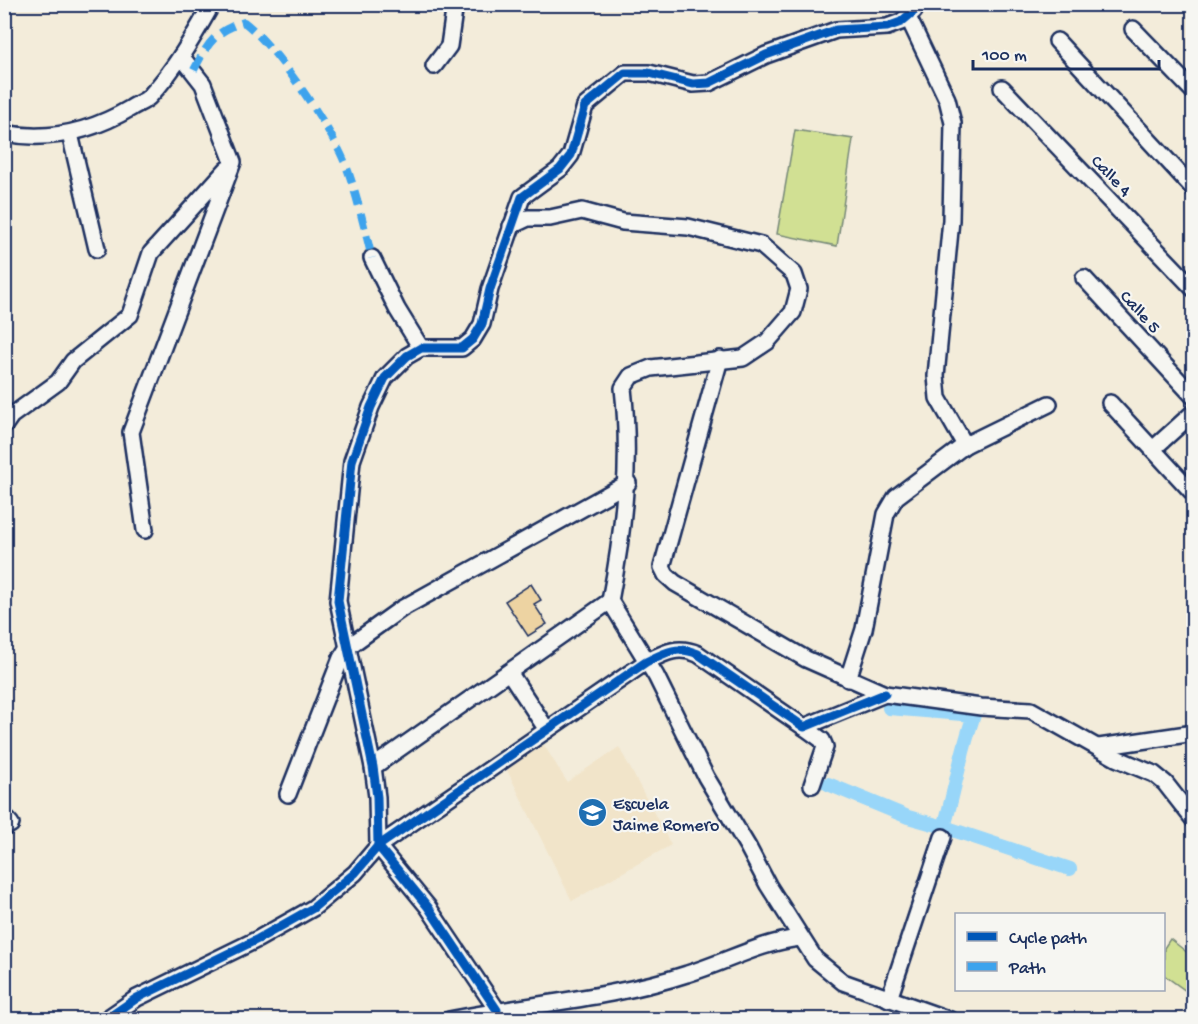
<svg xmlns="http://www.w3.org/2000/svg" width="1198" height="1024" viewBox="0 0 1198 1024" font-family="'Gochi Hand',sans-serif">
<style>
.built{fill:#f1e4c9}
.green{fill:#d1e093;stroke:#768878;stroke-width:1.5}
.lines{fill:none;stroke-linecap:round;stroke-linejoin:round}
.canal{stroke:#98d6f9;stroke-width:14}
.building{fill:#edd3a2;stroke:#1b2f5e;stroke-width:1.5}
.minor-casing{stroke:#1b2f5e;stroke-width:20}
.minor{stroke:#f6f6f2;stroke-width:15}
.quiet{stroke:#3da3ed;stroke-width:8;stroke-dasharray:15 8;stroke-linecap:butt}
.cycleway-casing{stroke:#f6f6f2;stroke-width:13}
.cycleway{stroke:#0057b8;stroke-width:9}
.labels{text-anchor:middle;stroke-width:4.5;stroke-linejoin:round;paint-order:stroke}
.street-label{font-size:18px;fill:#1b2f5e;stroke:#f6f6f2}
.poi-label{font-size:18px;fill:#1b2f5e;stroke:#f6f6f2;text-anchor:start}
</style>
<rect width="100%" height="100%" fill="#f3ecda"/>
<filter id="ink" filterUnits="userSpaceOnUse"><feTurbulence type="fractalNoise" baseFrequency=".0167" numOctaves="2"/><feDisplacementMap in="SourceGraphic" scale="12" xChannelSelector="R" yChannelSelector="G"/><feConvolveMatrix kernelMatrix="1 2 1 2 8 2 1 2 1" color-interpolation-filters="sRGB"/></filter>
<g filter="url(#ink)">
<path class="built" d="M539,737l28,45 52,-35 52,98 -99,56 -70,-141z"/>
<g class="green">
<path d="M795,130l58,9 -16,107 -60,-12z"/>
<path d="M1170,939l23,18v39l-29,-21v-27z"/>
</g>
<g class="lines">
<g class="canal">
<path d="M828,784l80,33 36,10c11,-37 17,-76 30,-112l-85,-7"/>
<path d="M942,834l2,-7 126,42"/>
</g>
</g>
<path class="building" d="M531,584l10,16 -7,4 13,20 -19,12 -23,-35z"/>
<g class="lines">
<defs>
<g id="minor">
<path d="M908,17l39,82 6,24 -2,97 -15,156 2,22 27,47"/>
<path d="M1133,29l61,63"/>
<path d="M1057,41l137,148"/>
<path d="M434,66l15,-20 6,-42"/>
<path d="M1002,88l192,201"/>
<path d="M4,133c45,9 88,-2 127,-25 6,-4 15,-7 19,-12 25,-27 44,-60 62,-92"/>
<path d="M70,134l27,115"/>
<path d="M511,226l17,-8h22l32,-7 41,11 65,5 73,18 33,29 5,15 -6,23 -26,30 -24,16 -92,10 -20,8 -8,12c8,72 1,141 -13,213"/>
<path d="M372,258l25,51 24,39"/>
<path d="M1084,278l110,119"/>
<path d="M720,359l-58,208 4,8 9,8 131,76 79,35 96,13 50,3 85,48 38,16 11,9 29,37"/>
<path d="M1110,403l84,91"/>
<path d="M4,426l7,-10 47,-34 15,-21 57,-46 21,-62 76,-84"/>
<path d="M1153,449l41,-37"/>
<path d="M145,530l-14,-98 102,-270 -30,-78 -22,-28"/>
<path d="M509,672l38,58"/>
<path d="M848,679l16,-50 22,-115 10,-17 69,-52 84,-41"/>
<path d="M804,727l18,13 3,7 -13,38"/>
<path d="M1099,747l95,-14"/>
<path d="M373,767l237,-166 46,75 50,101 42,70 20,38 47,74 28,23 107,38"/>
<path d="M288,794l53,-136 7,-11 53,-38 227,-126"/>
<path d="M4,816l7,8 -7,4"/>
<path d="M889,999l54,-162"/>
<path d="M497,1010l-69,-103 -50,-61 -1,-49 -4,-30 -35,-166 14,-140 19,-54 14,-29 22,-22 14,-8h41l11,-9 9,-15 8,-35 32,-92 38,-28 11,-14 14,-49 40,-33h24l44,11 16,-1 57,-28 70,-25 51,-3 14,-5 13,-11 3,-7"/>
<path d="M105,1020l32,-22 121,-59 55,-31 42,-35 23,-27 268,-184c18,-9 31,-17 52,-8l106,73 81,-33"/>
<path d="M449,1020c78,-16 162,-21 238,-46 40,-12 71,-31 113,-36"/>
</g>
</defs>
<use href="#minor" class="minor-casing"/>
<use href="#minor" class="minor"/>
<path class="quiet" d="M194,70c13,-25 20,-39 50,-48 31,24 78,94 96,130 14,28 24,75 32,106"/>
<defs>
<g id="cycleway">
<path d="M497,1010l-69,-103 -50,-61 -1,-49 -4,-30 -35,-166 14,-140 19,-54 14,-29 22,-22 14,-8h41l11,-9 9,-15 8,-35 32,-92 38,-28 11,-14 14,-49 40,-33h24l44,11 16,-1 57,-28 70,-25 51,-3 14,-5 13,-11 3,-7"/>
<path d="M105,1020l32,-22 121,-59 55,-31 42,-35 23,-27 268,-184c18,-9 31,-17 52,-8l106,73 81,-33"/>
</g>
</defs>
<use href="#cycleway" class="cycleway-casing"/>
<use href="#cycleway" class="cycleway"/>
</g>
</g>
<defs>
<symbol id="school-disc" viewBox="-11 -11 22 22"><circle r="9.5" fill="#1f6fb2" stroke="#f6f6f2"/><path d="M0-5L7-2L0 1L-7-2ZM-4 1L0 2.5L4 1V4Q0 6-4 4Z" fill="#fff"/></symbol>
</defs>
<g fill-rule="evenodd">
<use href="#school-disc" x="576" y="796" width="33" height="33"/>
</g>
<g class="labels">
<g class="street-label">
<text transform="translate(1112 175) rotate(46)" y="6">Calle 4</text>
<text transform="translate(1141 311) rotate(48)" y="6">Calle 5</text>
</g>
<g class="poi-label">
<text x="613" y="809">Escuela<tspan x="613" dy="21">Jaime Romero</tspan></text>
</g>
</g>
<rect width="1198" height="1024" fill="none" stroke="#f6f6f2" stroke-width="24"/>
<rect x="12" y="12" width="1174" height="1000" fill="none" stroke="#1b2f5e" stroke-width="2" filter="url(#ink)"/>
<rect x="955" y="913" width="210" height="78" fill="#f6f6f2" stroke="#9ea6b7" stroke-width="1.5"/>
<rect x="967" y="932" width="30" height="9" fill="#0057b8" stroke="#9ea6b7" stroke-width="1.5"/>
<text x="1009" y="943" font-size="18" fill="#1b2f5e">Cycle path</text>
<rect x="967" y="962" width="30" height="9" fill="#3da3ed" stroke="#9ea6b7" stroke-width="1.5"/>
<text x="1009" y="973" font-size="18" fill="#1b2f5e">Path</text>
<path d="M973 60v9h186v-9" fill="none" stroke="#1b2f5e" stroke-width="3"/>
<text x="982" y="60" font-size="18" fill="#1b2f5e" stroke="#f6f6f2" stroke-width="4.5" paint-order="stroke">100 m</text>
</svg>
